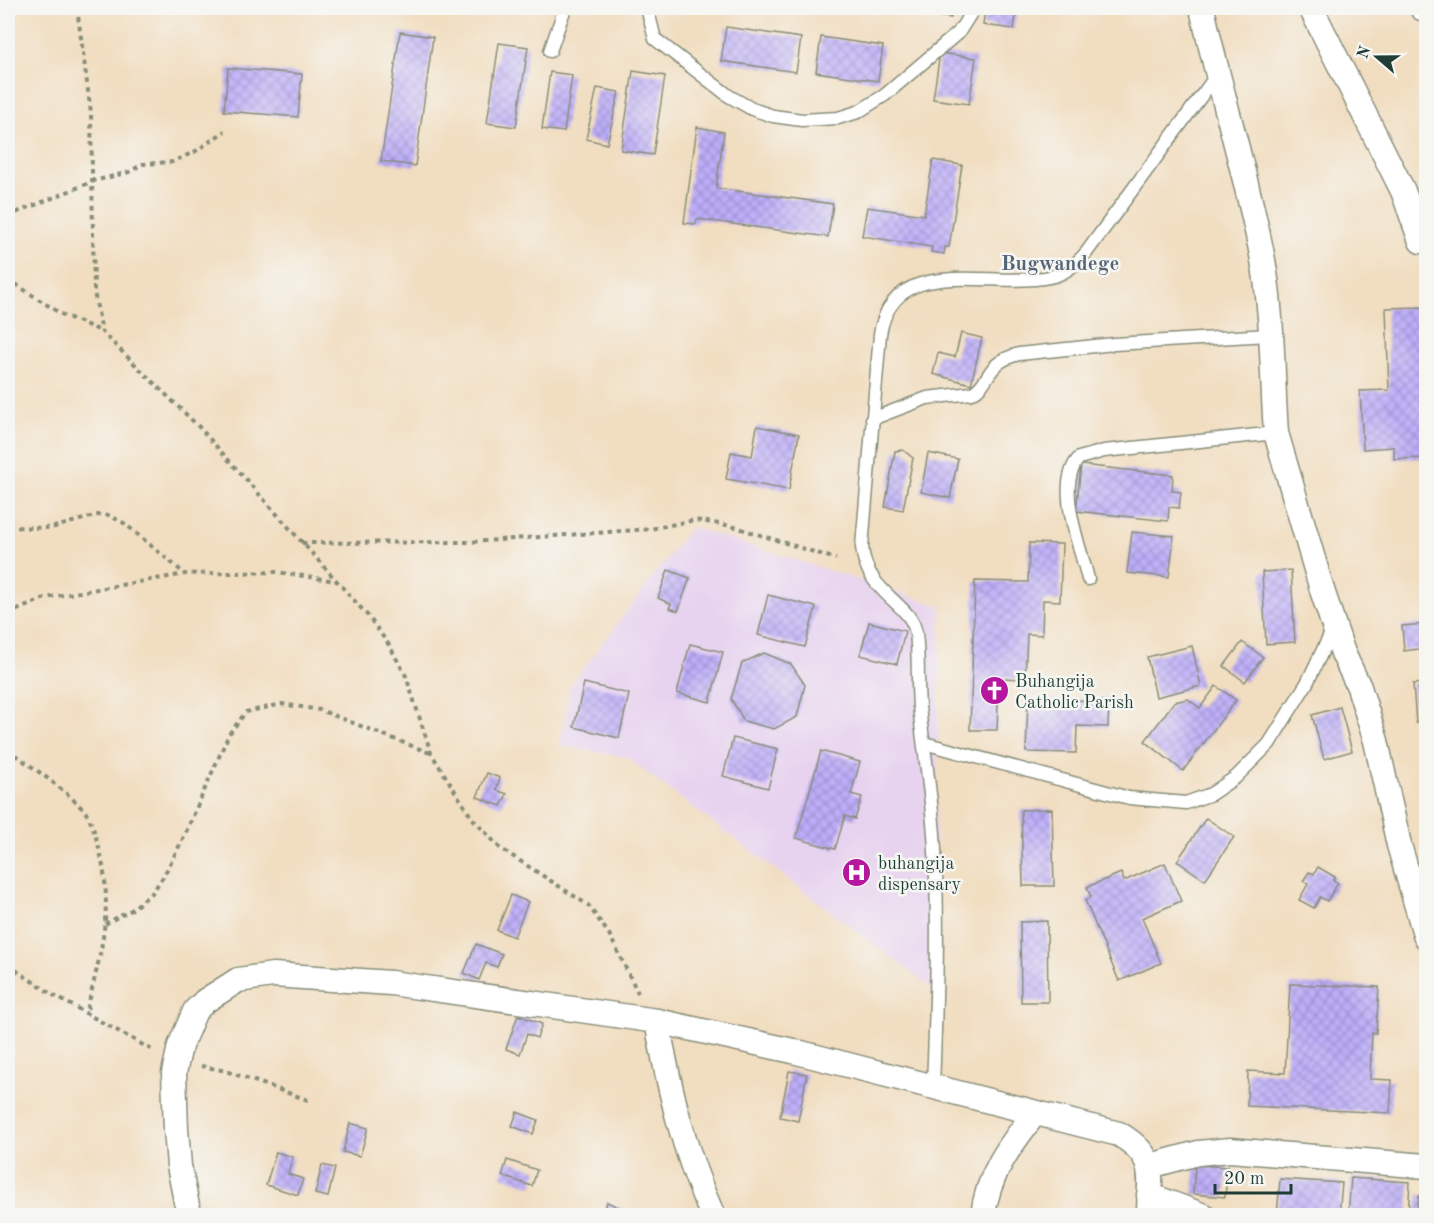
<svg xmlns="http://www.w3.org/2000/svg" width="1434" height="1223" viewBox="0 0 1434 1223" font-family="'Old Standard TT',serif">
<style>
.built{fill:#e7d2ef}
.building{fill:url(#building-cross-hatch)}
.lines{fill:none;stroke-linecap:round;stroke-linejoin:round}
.service-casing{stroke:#888d7a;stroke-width:15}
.minor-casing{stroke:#888d7a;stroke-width:27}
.path{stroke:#888d7a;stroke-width:4;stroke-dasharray:4.5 4.5;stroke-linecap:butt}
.service{stroke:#fff;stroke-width:12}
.minor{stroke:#fff;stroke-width:24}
.labels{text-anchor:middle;stroke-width:5;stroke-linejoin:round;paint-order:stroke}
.poi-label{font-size:18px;fill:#1f3d34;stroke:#f6f6f2;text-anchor:start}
.quarter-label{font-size:21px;font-weight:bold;fill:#576579;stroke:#f6f6f2}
</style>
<defs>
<pattern id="building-cross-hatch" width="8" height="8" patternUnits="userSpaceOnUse" patternTransform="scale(1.5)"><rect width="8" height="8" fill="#beaefa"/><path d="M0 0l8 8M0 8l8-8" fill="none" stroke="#9a8fcb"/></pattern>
</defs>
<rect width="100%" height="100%" fill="#f6f6f2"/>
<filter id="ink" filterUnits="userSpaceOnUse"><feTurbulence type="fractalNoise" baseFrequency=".0167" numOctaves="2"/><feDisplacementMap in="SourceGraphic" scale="12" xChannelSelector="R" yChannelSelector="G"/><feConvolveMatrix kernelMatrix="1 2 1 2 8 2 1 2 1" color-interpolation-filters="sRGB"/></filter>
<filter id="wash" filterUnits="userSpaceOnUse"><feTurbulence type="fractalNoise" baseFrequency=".008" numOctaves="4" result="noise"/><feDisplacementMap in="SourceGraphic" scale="24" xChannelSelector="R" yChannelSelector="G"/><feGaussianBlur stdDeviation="1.35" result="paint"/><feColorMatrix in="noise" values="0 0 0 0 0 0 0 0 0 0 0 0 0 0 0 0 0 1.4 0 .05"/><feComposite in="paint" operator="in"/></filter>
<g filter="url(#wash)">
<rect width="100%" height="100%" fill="#f1ddbf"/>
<path class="built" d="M691,527l250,79 -9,382 -306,-231 -66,-11 10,-60z"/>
<g id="blocks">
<g class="building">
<path d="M922,8h31l-2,10 -30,-4z"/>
<path d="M985,8h32l-3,21 -31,-4z"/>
<path d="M726,27l75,11 -5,34 -75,-11z"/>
<path d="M400,32l33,5 -18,129 -34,-5z"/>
<path d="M821,37l62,9 -5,35 -62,-9z"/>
<path d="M499,43l29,4 -12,80 -29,-4z"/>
<path d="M940,53l36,5 -7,46 -36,-5z"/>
<path d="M228,68l74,6 -4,43 -74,-6z"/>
<path d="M633,71l32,5 -12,79 -32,-5z"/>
<path d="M550,72l22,3 -8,57 -22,-3z"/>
<path d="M597,88l22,4 -12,52 -21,-5z"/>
<path d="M697,127l27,5 -8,56 117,16 -5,33 -131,-18 -1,5 -12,-1z"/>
<path d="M933,160l29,5 -13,82h-4l-1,7 -13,-2 1,-5 -70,-11 5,-29 57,8z"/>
<path d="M1426,307v151l-32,1v-12l-31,2 -3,-58 29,-1 -3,-82z"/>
<path d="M961,333l21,5 -11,46 -38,-10 5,-21 17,4z"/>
<path d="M757,426l42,8 -10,56 -63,-11 5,-27 21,4z"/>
<path d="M903,450l10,8 -10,52 -18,-3 10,-56z"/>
<path d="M928,453l30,6 -8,39 -29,-6z"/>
<path d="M1081,465l92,10 -1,16 9,1 -2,16 -10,-1 -1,14 -92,-10z"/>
<path d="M1132,532l42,4 -5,41 -42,-4z"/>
<path d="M1029,543l33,1 -2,57 -17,-1 -1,35 -15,-1 -2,45 -26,-1 -2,52h-27l5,-149 53,1z"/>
<path d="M668,570l22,8 -12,33 -9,-3 2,-4 -13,-6z"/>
<path d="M1291,570l4,72 -29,2 -4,-72z"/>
<path d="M768,595l48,12 -11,40 -47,-12z"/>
<path d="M869,622l36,9 -8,33 -37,-9z"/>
<path d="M1426,624v24l-22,3 -2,-25z"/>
<path d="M1242,642l21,15 -18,25 -21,-16z"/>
<path d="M690,644l33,8 -13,50 -33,-9z"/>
<path d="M1192,646l9,40 -45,11 -9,-40z"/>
<path d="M764,653l27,11 14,21 -8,32 -23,12 -30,-8 -13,-22 11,-36z"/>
<path d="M584,683l45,11 -10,44 -45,-11z"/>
<path d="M1426,683v40h-10l-3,-39z"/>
<path d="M1216,686l20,14 -53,71 -38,-30 29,-39 14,-3 12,9z"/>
<path d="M1028,699l81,2 -1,26 -31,-1 -1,27 -50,-1z"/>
<path d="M1340,707l12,44 -28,8 -12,-44z"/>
<path d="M733,738l45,11 -10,39 -45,-12z"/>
<path d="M821,751l39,11 -9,32 11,3 -7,22 -10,-3 -10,33 -39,-11z"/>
<path d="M487,773l13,5 -4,12 11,4 -6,12 -24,-9z"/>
<path d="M1052,809l2,77h-31l-2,-76z"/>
<path d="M1206,818l28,19 -29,43 -28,-19z"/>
<path d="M1165,863l16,38 -39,17 19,45 -42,18 -34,-81 6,-3 -4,-10 34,-14 3,8z"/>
<path d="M1318,867l17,10 -2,3 5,3 -11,18 -7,-4 -6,11 -15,-8 9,-16 -5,-3 6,-9 5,2z"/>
<path d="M511,895l17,7 -14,35 -17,-7z"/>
<path d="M1047,921l1,81h-27l-1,-80z"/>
<path d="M476,944l26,10 -5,13 -11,-4 -7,17 -15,-7z"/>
<path d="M1290,984l89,3 -3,46 -4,-1 -2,47 22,1 -2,33 -143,-7 1,-35 37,2z"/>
<path d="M518,1015l24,9 -5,14 -10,-4 -7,20 -14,-5z"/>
<path d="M789,1071l18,3 -9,47 -18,-4z"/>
<path d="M517,1112l21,8 -5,14 -21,-8z"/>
<path d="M350,1123l18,5 -8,28 -17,-4z"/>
<path d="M276,1152l17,5 -5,17 15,5 -5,16 -32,-10z"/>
<path d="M507,1160l30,10 -5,16 -30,-10z"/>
<path d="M322,1165l13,3 -7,29 -13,-3z"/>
<path d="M1195,1165l33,2 -3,30 -32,-3z"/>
<path d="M1351,1178l59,4 -2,34h-60z"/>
<path d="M1280,1179l62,4 -3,33h-62z"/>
<path d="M1419,1195h7v19l-9,-1z"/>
<path d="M607,1202l31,14h-37z"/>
</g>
</g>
</g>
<g filter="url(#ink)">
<use href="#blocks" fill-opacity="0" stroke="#888d7a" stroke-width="1.5"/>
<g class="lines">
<defs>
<g id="service">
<path d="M647,8l8,31 74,57 23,13 21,7 29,4 36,-2 20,-6 27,-17 74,-63 15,-24"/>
<path d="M550,51l15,-43"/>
<path d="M872,419l55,-21 45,-5c20,-11 12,-30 47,-39l95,-10 155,-9"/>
<path d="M1088,579c-7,-31 -34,-94 -9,-121l25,-7 172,-18"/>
<path d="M924,743l205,55 57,5 25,-9 25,-17 33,-33 38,-61 26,-54"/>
<path d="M933,1087c3,-79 6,-157 2,-236 -2,-49 -11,-97 -16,-145 -2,-24 0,-49 -3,-73 -5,-31 -50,-39 -54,-86l18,-213c14,-86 119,-41 177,-59 12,-4 21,-13 29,-22l130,-177"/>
</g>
<g id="minor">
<path d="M1202,8c18,84 45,167 61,252 10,56 9,116 13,173l47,160 20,60 16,34 17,54 23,104 27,92"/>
<path d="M1311,8l92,183 18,50"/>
<path d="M1422,8l4,1"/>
<path d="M657,1021c12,67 27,132 56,195"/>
<path d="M1150,1166l48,-13 32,-3 196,16"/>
<path d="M1149,1195l55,21"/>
<path d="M189,1216l-10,-50 -3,-37 -2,-56 6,-27 15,-35 10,-10 33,-21 35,-5 118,8 266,38 136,30 326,83c40,24 30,40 30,82"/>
<path d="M983,1216c4,-41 28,-72 52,-103"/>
</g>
</defs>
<use href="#service" class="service-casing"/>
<use href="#minor" class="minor-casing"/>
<g class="path">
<path d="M77,8l14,105 3,179 8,40 97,95 169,189 21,29 17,31 25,77 41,65 28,30 88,57 21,29 29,59"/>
<path d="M8,216l86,-35 35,-9 14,-8 29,-2 24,-11 29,-20"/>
<path d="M8,279l53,35 40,17"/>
<path d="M8,527l43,1 47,-13h10l16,8 61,51"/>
<path d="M302,543l169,-1 179,-13 45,-9 37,6 104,33"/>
<path d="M8,614l37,-16 140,-24 92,-2 59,9"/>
<path d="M8,750c23,16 61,42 78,63 6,9 10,24 13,35 16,59 1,108 -13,166"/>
<path d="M105,924l26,-14 21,-17 11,-16 19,-36 47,-107 17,-22 36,-8 38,6 110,43"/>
<path d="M8,965l45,30 101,56"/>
<path d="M201,1066l25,5 82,29"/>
</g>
<use href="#service" class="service"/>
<use href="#minor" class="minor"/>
</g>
</g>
<defs>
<symbol id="church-disc" viewBox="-11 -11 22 22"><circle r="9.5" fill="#b5179e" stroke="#f6f6f2"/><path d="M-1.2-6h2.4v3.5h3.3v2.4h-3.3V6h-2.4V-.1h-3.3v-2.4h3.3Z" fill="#fff"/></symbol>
<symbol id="hospital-disc" viewBox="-11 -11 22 22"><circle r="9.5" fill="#b5179e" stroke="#f6f6f2"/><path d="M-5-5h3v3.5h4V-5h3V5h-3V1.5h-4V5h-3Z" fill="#fff"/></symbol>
</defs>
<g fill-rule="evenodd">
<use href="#church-disc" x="978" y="674" width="33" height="33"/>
<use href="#hospital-disc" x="840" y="856" width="33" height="33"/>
</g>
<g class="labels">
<g class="poi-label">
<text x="1015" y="687">Buhangija<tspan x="1015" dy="21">Catholic Parish</tspan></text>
<text x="878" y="869">buhangija<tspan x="878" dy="21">dispensary</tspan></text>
</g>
<g class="quarter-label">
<text x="1060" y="270">Bugwandege</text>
</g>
</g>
<rect width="1434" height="1223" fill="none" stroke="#f6f6f2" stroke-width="30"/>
<g transform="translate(1377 57) rotate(290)" stroke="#f6f6f2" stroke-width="4.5" paint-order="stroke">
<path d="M0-4.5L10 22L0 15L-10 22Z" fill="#1f3d34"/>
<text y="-9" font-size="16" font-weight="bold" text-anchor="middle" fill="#1f3d34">N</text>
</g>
<path d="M1215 1184v9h76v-9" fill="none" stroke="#1f3d34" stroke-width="3"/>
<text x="1224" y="1184" font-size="18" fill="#1f3d34" stroke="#f6f6f2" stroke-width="4.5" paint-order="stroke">20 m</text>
</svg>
